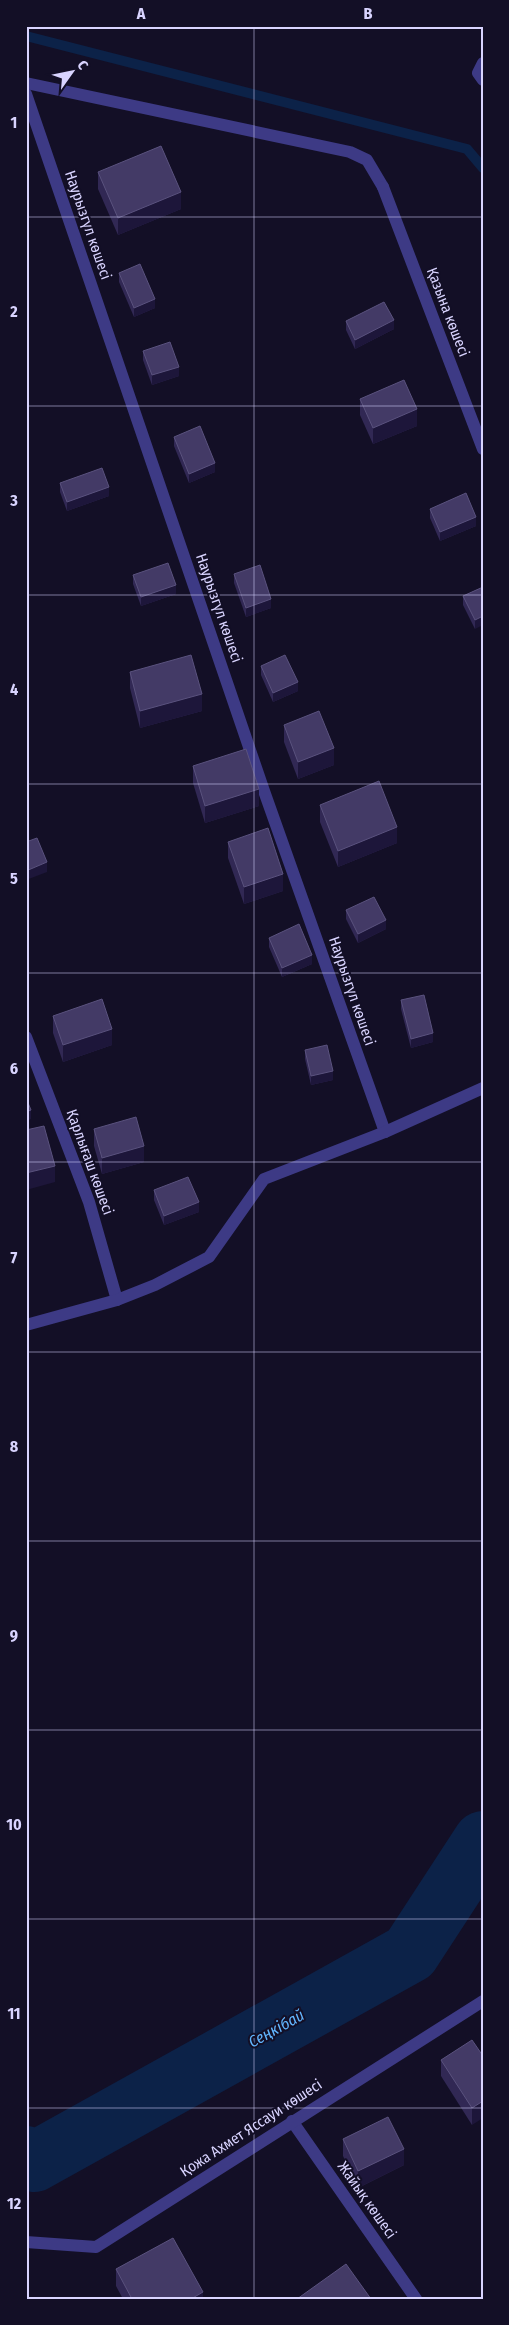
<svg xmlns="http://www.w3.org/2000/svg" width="509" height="2325" viewBox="0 0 509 2325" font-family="'Fira Sans Condensed',sans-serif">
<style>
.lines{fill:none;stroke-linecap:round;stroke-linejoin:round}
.stream{stroke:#0c2248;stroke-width:10}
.river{stroke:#0c2248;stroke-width:60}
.service{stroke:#3d3a85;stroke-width:12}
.minor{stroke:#3d3a85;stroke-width:12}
.wall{fill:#312854}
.shaded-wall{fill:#1d163a}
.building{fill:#433a66;stroke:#5a527e}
.grid{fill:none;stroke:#d9d4ff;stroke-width:1;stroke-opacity:0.55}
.labels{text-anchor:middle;stroke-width:4;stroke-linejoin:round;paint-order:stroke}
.street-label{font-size:15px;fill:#d9d4ff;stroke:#130f26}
.water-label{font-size:16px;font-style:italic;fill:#62b6ff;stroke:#130f26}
.neatline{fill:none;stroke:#d9d4ff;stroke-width:2}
.grid-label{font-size:16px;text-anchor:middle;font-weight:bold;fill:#d9d4ff}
</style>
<rect width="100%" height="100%" fill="#130f26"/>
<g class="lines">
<path class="stream" d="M26,36l441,113 16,19"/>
<path class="river" d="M26,2156l8,6 376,-209 73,-112"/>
<path class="service" d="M26,83l324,69 17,8 16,27"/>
<g class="minor">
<path d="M483,63l-5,10 5,7"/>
<path d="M26,94l238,697 121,341"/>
<path d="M383,187l100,262"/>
<path d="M26,1037l63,165 28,98"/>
<path d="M26,1325l91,-25 38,-15 54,-28 55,-78 121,-47 98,-44"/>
<path d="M292,2121l124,178"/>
<path d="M26,2242l70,5 387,-246"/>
</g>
</g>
<g class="wall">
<path d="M98,172l83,37 -63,26 -20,-46z"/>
<path d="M119,273l36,35 -21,9 -15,-35z"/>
<path d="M346,321l48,8 -39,20 -9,-19z"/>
<path d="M143,351l36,25 -27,9 -9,-25z"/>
<path d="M360,399l57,27 -44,18 -13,-29z"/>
<path d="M174,437l41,35 -26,11 -15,-37z"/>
<path d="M60,483l49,13 -42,15 -7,-19z"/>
<path d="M430,509l46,17 -36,15 -10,-23z"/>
<path d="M234,574l37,34 -25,9 -12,-34z"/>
<path d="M133,575l43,19 -35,12 -8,-22z"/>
<path d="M483,587l-8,42 -12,-24v-9z"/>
<path d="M261,666l37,25 -25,11 -12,-27z"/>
<path d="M130,672l72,39 -62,17 -10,-40z"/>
<path d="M284,725l50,40 -36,14 -14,-37z"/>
<path d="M193,766l66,40 -54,17 -12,-40z"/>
<path d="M320,805l77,38 -59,24 -18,-45z"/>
<path d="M228,842l55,49 -39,13 -16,-46z"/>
<path d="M346,910l40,19 -28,14 -12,-24z"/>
<path d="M269,938l43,26 -30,13 -13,-30z"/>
<path d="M401,1000l32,42 -22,6 -10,-39z"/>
<path d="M53,1016l59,29 -49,17 -10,-29z"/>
<path d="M305,1050l28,30 -22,5 -6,-26z"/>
<path d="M94,1129l50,33 -42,12 -8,-28z"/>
<path d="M154,1190l45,22 -35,13 -10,-25z"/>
<path d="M483,2056l-11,69 -31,-49v-16z"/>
<path d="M343,2139l61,26 -46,23 -15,-32z"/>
<path d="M116,2269l87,30h-80l-7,-13z"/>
</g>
<g class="shaded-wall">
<path d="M181,192v17l-63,26v-17z"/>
<path d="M155,299v9l-21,9v-9z"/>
<path d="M394,320v9l-39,20v-9z"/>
<path d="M179,367v9l-27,9v-10z"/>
<path d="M417,409v17l-44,18v-16z"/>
<path d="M215,463v9l-26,11v-9z"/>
<path d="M109,487v9l-42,15v-9z"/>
<path d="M476,517v9l-36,15v-9z"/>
<path d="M176,585v9l-35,12v-9z"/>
<path d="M271,599v9l-25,9v-9z"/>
<path d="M483,616v9l-8,4v-9z"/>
<path d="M298,682v9l-25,11v-9z"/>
<path d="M202,694v17l-62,17v-17z"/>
<path d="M334,748v17l-36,14v-17z"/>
<path d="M259,789v17l-54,17v-17z"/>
<path d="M397,827v16l-59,24v-16z"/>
<path d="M47,862v10l-21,8v-9z"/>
<path d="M283,874v17l-39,13v-17z"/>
<path d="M386,920v9l-28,14v-9z"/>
<path d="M312,955v9l-30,13v-9z"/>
<path d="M112,1029v16l-49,17v-17z"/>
<path d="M433,1033v9l-22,6v-9z"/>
<path d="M333,1071v9l-22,5v-9z"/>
<path d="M31,1110v9l-5,2v-9z"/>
<path d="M144,1146v16l-42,12v-16z"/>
<path d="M55,1166v16l-29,8v-17z"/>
<path d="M199,1202v10l-35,13v-9z"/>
<path d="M483,2101v17l-11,7v-17z"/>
<path d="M404,2149v16l-46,23v-17z"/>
<path d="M203,2292v7h-12z"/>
</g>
<g class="building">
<path d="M161,146l20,46 -63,26 -20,-46z"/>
<path d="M140,264l15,35 -21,9 -15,-35z"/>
<path d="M384,302l10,18 -39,20 -9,-19z"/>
<path d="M170,342l9,25 -27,8 -9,-24z"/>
<path d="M404,380l13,29 -44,19 -13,-29z"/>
<path d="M200,426l15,37 -26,11 -15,-37z"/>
<path d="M102,468l7,19 -42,15 -7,-19z"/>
<path d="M466,493l10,24 -36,15 -10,-23z"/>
<path d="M168,563l8,22 -35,12 -8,-22z"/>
<path d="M260,565l11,34 -25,9 -12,-34z"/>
<path d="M483,587v29l-8,4 -12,-24z"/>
<path d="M191,655l11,39 -62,17 -10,-39z"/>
<path d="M285,655l13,27 -25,11 -12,-27z"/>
<path d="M319,711l15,37 -36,14 -14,-37z"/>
<path d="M246,749l13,40 -54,17 -12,-40z"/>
<path d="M379,781l18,46 -59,24 -18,-46z"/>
<path d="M268,828l15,46 -39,13 -16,-45z"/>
<path d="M37,838l10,24 -21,9v-29z"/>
<path d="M374,897l12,23 -28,14 -12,-24z"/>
<path d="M299,924l13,31 -30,13 -13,-30z"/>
<path d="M424,995l9,38 -22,6 -10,-39z"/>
<path d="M102,999l10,30 -49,16 -10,-29z"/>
<path d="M327,1045l6,26 -22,5 -6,-26z"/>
<path d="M26,1098l5,12 -5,2z"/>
<path d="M136,1117l8,29 -42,12 -8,-29z"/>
<path d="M44,1126l11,40 -29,7v-43z"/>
<path d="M188,1177l11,25 -35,14 -10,-26z"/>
<path d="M472,2040l11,16v45l-11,7 -31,-48z"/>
<path d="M388,2117l16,32 -46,22 -15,-32z"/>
<path d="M173,2238l30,54 -12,7h-59l-16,-30z"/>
<path d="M346,2264l25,35h-74z"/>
</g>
<path class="grid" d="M254,26v2273M26,217h457M26,406h457M26,595h457M26,784h457M26,973h457M26,1162h457M26,1352h457M26,1541h457M26,1730h457M26,1919h457M26,2108h457"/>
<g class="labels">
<g class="street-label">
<text transform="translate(88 225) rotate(71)" y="5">Наурызгүл көшесі</text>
<text transform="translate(448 312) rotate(69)" y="5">Қазына көшесі</text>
<text transform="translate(219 608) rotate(71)" y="5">Наурызгүл көшесі</text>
<text transform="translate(352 991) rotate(71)" y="5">Наурызгүл көшесі</text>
<text transform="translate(90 1162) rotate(70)" y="5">Қарлығаш көшесі</text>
<text transform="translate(251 2128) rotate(-33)" y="5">Қожа Ахмет Яссауи көшесі</text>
<text transform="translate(367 2200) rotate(55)" y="5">Жайық көшесі</text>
</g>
<g class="water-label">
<text transform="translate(276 2028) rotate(-29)" y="6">Сеңкібай</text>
</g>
</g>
<rect width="509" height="2325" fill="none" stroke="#130f26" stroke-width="55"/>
<g transform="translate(72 72) rotate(57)" stroke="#130f26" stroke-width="4" paint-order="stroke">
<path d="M0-4L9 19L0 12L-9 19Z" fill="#d9d4ff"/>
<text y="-8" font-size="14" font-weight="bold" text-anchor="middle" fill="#d9d4ff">С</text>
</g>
<rect x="28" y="28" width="454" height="2270" class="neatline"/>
<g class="grid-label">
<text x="141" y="19">A</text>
<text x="368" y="19">B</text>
<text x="14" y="128">1</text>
<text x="14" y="317">2</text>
<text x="14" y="506">3</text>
<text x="14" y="695">4</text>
<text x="14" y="884">5</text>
<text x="14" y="1074">6</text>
<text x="14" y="1263">7</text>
<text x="14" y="1452">8</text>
<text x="14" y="1641">9</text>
<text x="14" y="1830">10</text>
<text x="14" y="2019">11</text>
<text x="14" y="2209">12</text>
</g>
</svg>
